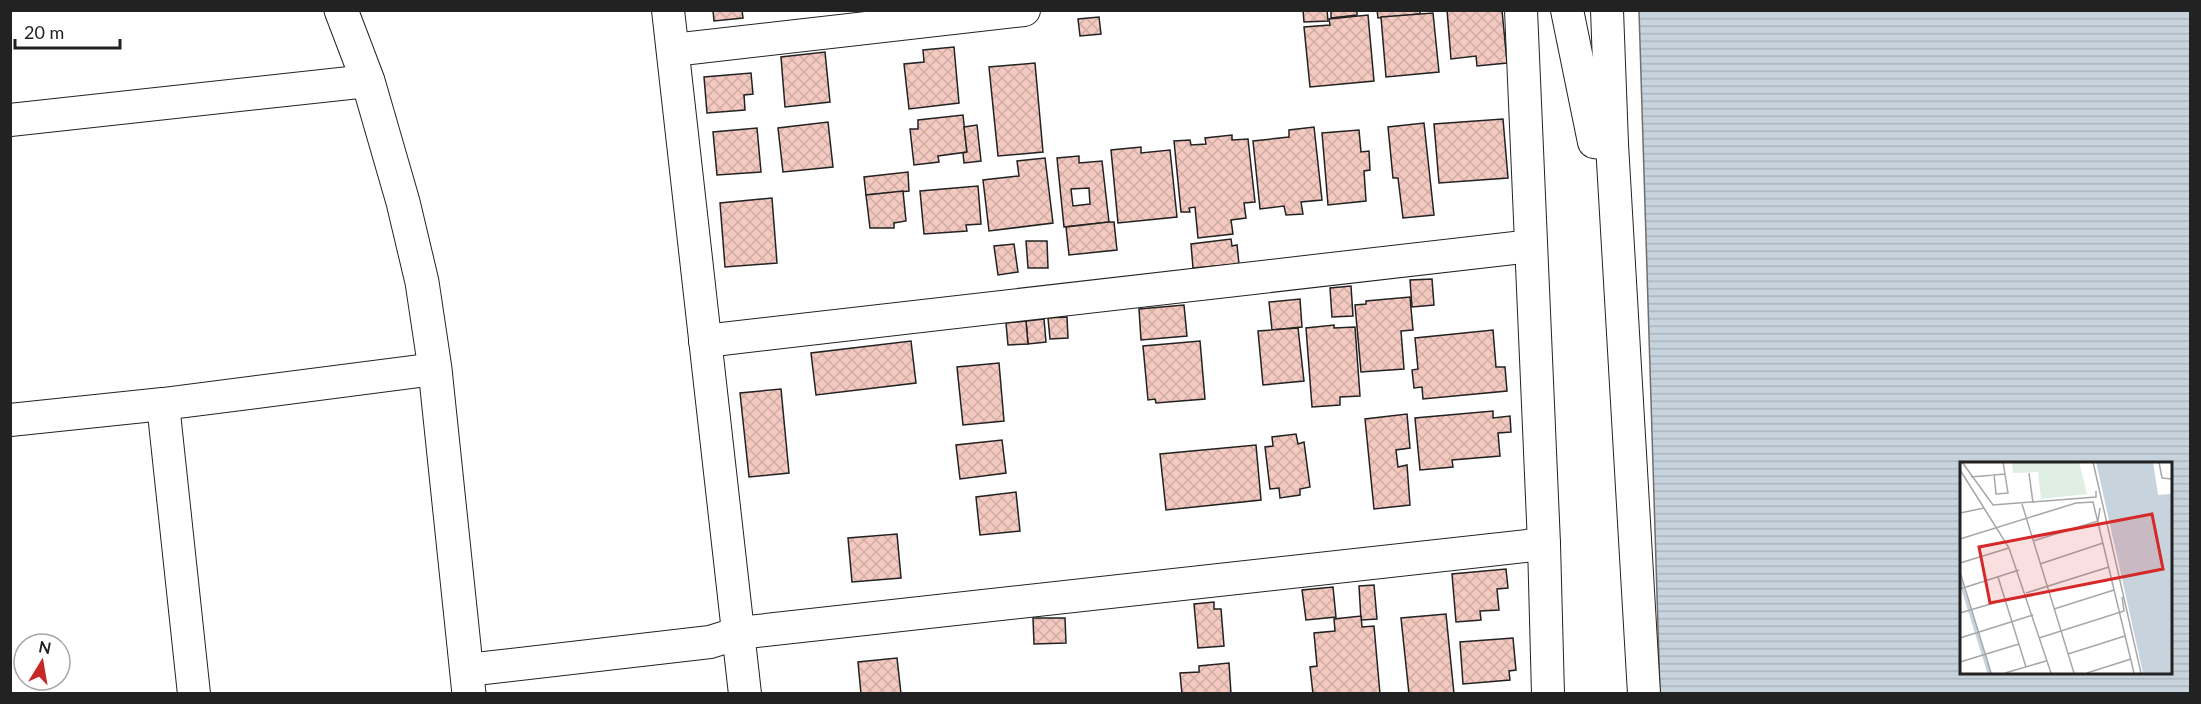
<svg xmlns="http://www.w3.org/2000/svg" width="2201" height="704" viewBox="0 0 2201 704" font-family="Lato,sans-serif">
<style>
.water{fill:url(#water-rules);stroke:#6f6f6f;stroke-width:1.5;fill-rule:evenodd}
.building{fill:url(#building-cross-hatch);stroke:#222;stroke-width:1.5;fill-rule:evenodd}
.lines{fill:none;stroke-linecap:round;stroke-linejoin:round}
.minor-casing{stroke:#222;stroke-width:34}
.tertiary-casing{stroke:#222;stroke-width:35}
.minor{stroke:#fff;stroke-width:32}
.tertiary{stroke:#fff;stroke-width:33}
.inset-river{fill:none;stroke:#c7d3dd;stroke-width:3}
.inset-road{fill:none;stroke:#a7a7a7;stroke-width:1.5}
.view{fill:#d62828;fill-opacity:0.15;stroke:#d62828;stroke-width:3}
.inset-edge{fill:none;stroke:#222;stroke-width:3}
</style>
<defs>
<pattern id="water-rules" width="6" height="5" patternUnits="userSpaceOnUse" patternTransform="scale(1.5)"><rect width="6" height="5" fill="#c7d3dd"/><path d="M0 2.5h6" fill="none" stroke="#abb5bd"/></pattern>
<pattern id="building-cross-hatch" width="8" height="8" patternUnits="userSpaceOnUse" patternTransform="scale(1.5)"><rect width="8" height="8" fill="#f3c9c0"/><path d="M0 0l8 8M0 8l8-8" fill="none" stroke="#d0aca5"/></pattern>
</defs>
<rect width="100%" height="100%" fill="#fff"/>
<path class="water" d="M1639,11h551v682h-530zM1961,464h209v208h-209z"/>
<g class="building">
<path d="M713,10h29l1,8 -29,3z"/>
<path d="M1303,10h24l1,11 -24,1z"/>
<path d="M1331,10h26v5l-26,3z"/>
<path d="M1377,10h43v4l-42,4z"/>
<path d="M1447,10h55l5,53 -30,3 -1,-10 -25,3z"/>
<path d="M1433,13l6,59 -53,5 -5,-60z"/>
<path d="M1368,15l6,66 -64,6 -6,-60 26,-2 -1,-6z"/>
<path d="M1099,17l2,17 -21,2 -2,-17z"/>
<path d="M954,47l5,56 -50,6 -5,-45 20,-2 -1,-12z"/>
<path d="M825,52l5,50 -45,5 -4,-50z"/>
<path d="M1035,63l8,89 -45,4 -9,-89z"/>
<path d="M751,73l2,21 -9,1 1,15 -38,3 -3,-36z"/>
<path d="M963,115l4,37 -29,4 1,6 -25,3 -4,-36h8v-9z"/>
<path d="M1503,119l5,59 -69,5 -5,-59z"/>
<path d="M828,122l5,45 -50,5 -5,-44z"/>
<path d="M1424,123l10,92 -31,3 -5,-40h-5l-5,-51z"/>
<path d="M977,125l4,36 -17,2 -1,-10 4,-1 -3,-25z"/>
<path d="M1314,127l8,73 -21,2 2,12 -17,1 -2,-9 -24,3 -7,-68 36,-4v-7z"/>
<path d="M757,128l4,44 -44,3 -4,-43z"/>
<path d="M1359,130l2,22 8,-1 1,19 -6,1 2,30 -38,4 -6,-72z"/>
<path d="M1232,135v5l16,-1 7,63 -11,1 2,15 -15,2 2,14 -35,4 -3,-31 -6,1 1,4h-9l-7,-71 16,-1 1,5 15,-1 -1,-6z"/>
<path d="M1141,147v6l29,-3 7,67 -59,6 -7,-73z"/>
<path d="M1079,156v7l23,-2 7,61 -45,5 -7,-69zM1089,188l1,16 -17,2 -2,-17z"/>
<path d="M1045,158l8,65 -64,8 -6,-51 36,-4 -2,-15z"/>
<path d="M908,172l1,19 -43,4 -2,-18z"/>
<path d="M978,186l3,38 -15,1 1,6 -43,3 -4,-43z"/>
<path d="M903,191l3,30 -12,2v5h-24l-4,-33z"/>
<path d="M772,198l5,65 -52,4 -5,-64z"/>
<path d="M1109,222h5l3,28 -48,5 -3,-28z"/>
<path d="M1231,239l1,7 5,-1 2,19 -46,4 -2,-24z"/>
<path d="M1026,241h21l1,27h-20z"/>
<path d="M1014,244l4,28 -20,3 -4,-29z"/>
<path d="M1432,279l2,26 -22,2 -2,-27z"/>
<path d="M1351,286l2,30 -21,1 -2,-29z"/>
<path d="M1410,297l3,33 -12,1 3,38 -43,3 -6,-67 11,-1v-3z"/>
<path d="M1300,299l2,28 -30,3 -3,-28z"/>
<path d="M1184,305l3,31 -46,4 -2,-31z"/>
<path d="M1067,317l1,21 -18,1 -2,-21z"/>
<path d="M1044,319l2,23 -18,2 -2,-23z"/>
<path d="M1026,321l2,23 -20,1 -2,-22z"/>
<path d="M1334,325v3l21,-1 5,69 -20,1v8l-28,2 -6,-79z"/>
<path d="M1298,328l6,53 -41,4 -5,-54z"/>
<path d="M1493,330l3,37h9l2,24 -84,8 -1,-12 -8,1 -2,-18 6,-1 -3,-31z"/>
<path d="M911,341l5,42 -100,12 -5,-42z"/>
<path d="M1200,341l5,58 -49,4 -1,-4 -7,1 -5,-54z"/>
<path d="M999,363l5,58 -41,4 -6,-58z"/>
<path d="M781,389l8,84 -40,4 -9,-84z"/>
<path d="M1493,411v7l17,-2 1,16 -13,1 2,23 -48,4 1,7 -33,3 -5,-52z"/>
<path d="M1407,414l3,34 -14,2 2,17 9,-2 3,40 -36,4 -9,-90z"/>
<path d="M1296,434l2,10 6,-2 6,45 -10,2v6l-20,3 -1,-10 -9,1 -5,-42 8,-1 -1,-9z"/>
<path d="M1002,440l4,33 -46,6 -4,-34z"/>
<path d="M1256,445l5,55 -95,10 -6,-56z"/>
<path d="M1016,492l4,39 -40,4 -4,-38z"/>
<path d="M897,534l4,44 -49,4 -4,-44z"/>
<path d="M1506,569l2,19 -11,1 2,21 -19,1 1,9 -25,2 -4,-48z"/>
<path d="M1374,585l3,34 -16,1 -2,-34z"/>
<path d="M1333,587l3,30 -30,3 -4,-30z"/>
<path d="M1214,602v7h7l3,37 -26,2 -4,-44z"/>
<path d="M1446,614l8,80h-45l-8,-76z"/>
<path d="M1361,616l1,11 12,-1 6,68h-67l-3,-27 7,-1 -3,-33 21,-2 -1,-12z"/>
<path d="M1033,618h32l1,25 -32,1z"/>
<path d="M1513,638l3,32 -7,1 1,9 -47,4 -3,-42z"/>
<path d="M897,658l4,36h-40l-3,-32z"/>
<path d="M1229,663l2,31h-49l-2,-21 19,-1v-6z"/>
</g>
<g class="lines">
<defs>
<g id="minor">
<path d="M668,10l77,684"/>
<path d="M1521,10l23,534 4,150"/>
<path d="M1567,10l27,132 18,2"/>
<path d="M1607,10l5,134 32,550"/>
<path d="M673,50l351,-40"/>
<path d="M10,120l358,-39"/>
<path d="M705,341l826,-95"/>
<path d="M163,404l31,290"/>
<path d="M10,420l153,-16 272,-35"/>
<path d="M467,670l243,-28 29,-9 805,-89"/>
</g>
<path id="tertiary" d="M341,10l27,71 35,121 19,80 13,87 34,325"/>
</defs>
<use href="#minor" class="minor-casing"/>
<use href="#tertiary" class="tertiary-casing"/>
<use href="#minor" class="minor"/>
<use href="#tertiary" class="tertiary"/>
</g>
<g transform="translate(1960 462)">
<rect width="212" height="212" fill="#fff"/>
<path d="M52,0h67l8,32 -46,5 -3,-27 -25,1z" fill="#e0efe3"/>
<path d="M136,0h57l5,33 13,-1v179h-28z" fill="#c7d3dd"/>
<path class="inset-river" d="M0,118l29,93"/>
<path class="inset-road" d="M2,0l31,43 103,-8v-6M133,0l48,211M199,0l3,16 10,1M0,8l24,38M69,11l4,30M34,12l2,20 12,-1 -5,-31M11,15l34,-3M62,42l52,169M0,51l24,-5 25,40 42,125M0,77l116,-36 17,-1 41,171M73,79l65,-20 2,-13M0,101l49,-15M80,102l63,-21M0,110l31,101M38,115l28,90M0,127l59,-19M66,131l83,-26M94,147l60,-19M0,151l44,-13M0,176l73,-23M79,176l85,-27 -2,-14M108,192l57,-18M0,200l59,-18M45,211l41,-12M127,211l44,-14"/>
<path class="view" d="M192,52l11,55 -173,34 -11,-56z"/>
<rect width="212" height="212" class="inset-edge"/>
</g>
<rect width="2201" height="704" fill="none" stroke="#222222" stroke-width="24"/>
<g transform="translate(42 662) rotate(11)"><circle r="28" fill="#ffffff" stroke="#a7a7a7" stroke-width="1.5"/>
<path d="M0-4.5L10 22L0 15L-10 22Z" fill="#c62828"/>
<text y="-9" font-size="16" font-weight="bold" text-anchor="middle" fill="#222222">N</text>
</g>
<path d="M15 39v9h105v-9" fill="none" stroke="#222222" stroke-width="3"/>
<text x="24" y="39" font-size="18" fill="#222222" stroke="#ffffff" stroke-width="4.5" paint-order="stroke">20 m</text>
</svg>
